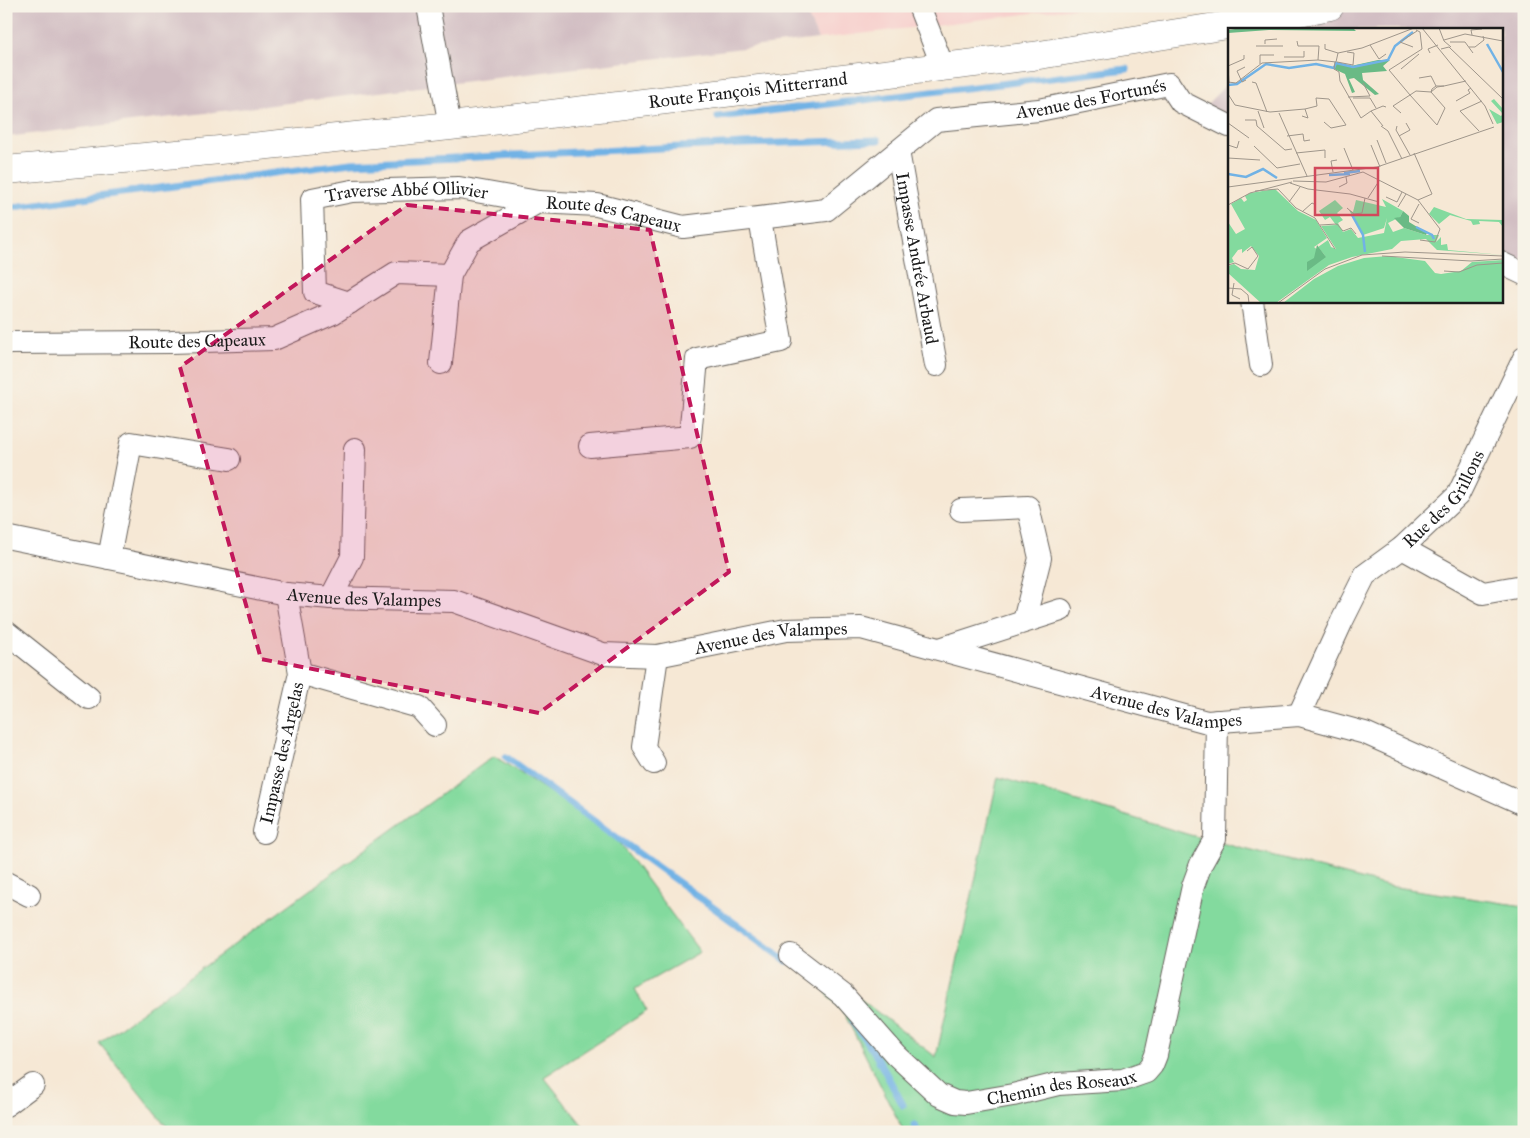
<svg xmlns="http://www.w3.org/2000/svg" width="1530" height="1138" viewBox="0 0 1530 1138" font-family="'IM FELL Great Primer',serif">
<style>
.built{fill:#f7d0cd}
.industrial{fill:#d2bec3}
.green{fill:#83da9e;stroke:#507b5d}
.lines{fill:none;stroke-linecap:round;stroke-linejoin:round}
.stream{stroke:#71b2e5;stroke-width:7}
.minor-casing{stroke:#68635d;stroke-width:24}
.major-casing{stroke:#68635d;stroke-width:29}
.minor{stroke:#fff;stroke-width:22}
.major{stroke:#fff;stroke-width:28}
.marked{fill:#c2185b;fill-opacity:0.2;stroke:#c2185b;stroke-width:4;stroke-dasharray:10 6;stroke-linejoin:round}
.labels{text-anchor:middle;stroke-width:4;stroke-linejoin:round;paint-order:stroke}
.street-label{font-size:18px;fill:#1c1c1c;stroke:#f7f3e8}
.inset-river{fill:none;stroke:#71b2e5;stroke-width:2.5}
.inset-road{fill:none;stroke:#9f968b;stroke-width:1}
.view{fill:#d1495b;fill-opacity:0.15;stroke:#d1495b;stroke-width:2.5}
.inset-edge{fill:none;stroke:#1c1c1c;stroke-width:2.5}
</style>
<rect width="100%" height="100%" fill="#f7f3e8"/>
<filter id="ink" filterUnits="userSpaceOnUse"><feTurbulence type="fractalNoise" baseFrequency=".02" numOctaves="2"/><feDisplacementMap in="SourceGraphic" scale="10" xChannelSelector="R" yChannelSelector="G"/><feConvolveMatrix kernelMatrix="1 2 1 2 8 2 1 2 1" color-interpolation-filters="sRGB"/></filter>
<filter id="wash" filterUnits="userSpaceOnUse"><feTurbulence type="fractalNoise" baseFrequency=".0096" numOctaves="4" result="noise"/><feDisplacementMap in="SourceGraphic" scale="20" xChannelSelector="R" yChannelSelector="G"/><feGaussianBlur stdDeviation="1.12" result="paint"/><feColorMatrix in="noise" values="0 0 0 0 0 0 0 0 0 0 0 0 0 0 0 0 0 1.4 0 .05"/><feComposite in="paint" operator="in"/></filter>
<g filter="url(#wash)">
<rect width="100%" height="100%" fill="#f6e8d5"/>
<path class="built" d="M803,6h288l-273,33z"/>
<g class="industrial">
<path d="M6,6h797l15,33 -812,98z"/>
<path d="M1330,6h194v257l-23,-11v-223h-217z"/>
<path d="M1229,82v34l-23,-11z"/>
</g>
<g class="green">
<path d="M494,756l117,76 89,120 -65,37 12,22 -103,66 44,55h-417l-72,-89z"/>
<path d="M998,777l192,58 198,51 136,20v226h-620l-59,-117 -17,-20 -37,-49 145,111z"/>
</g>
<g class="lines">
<g class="stream">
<path d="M718,117l409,-48"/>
<path d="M6,208l345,-45 393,-19 134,-4"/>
<path d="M506,757l281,204"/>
<path d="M853,1022l24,35 26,48"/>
<path d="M914,1125l4,7"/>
</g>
</g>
</g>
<g filter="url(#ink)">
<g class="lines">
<defs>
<g id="minor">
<path d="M428,6l22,120"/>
<path d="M919,6l24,61"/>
<path id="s1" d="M898,151l38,214"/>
<path d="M1501,263l23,11"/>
<path d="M1252,301l9,64"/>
<path id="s2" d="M349,303l-34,-11 -3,-93 40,-8 107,-3 79,14"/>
<path id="s3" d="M6,343l165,-1 103,-3 59,-26 63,-40 54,2 19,-34 69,-39 59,3 86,22 143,-17 110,-90 103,-10 130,-26 12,18 48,24"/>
<path d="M441,363l9,-88"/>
<path d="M590,446l100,-9 7,-78 84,-18 -21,-122"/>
<path d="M961,510l67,-3 12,51 -16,63"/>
<path id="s4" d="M6,537l280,57 45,4 123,3 149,53 54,2 129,-26 75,-2 346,94 92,-7 66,18 159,71"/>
<path d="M1402,548l81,45 34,-6"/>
<path d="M109,558l22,-115 98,16"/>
<path d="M331,598l21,-41 3,-108"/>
<path d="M6,632l83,66"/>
<path d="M940,649l121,-39"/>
<path d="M300,673l119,34 16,18"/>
<path id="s5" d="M1299,715l43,-94 23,-46 37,-27 56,-53 66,-137"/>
<path d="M654,763l-10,-16 13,-91"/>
<path id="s6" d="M264,832l36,-159 -14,-79"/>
<path d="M6,883l23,12"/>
<path id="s7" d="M791,955l52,40 53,60 43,40 16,7 11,1 47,-8 45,-11 65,-4 23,-8 6,-7 4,-10 37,-169 8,-22 14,-25 2,-118"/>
<path d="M6,1105l27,-20"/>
</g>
<g id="major">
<path id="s8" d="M6,170l235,-22 209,-22 583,-70 220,-35 77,-15"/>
</g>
</defs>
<use href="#minor" class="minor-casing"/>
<use href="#major" class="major-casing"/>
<use href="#minor" class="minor"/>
<use href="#major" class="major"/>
</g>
</g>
<path class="marked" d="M407,205l243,25 79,342 -190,141 -278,-54 -81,-292z"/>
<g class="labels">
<g class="street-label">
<text dy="6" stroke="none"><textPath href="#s8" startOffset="746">Route François Mitterrand</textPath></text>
<text dy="6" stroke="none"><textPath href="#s3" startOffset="1170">Avenue des Fortunés</textPath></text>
<text dy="6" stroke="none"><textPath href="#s2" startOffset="224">Traverse Abbé Ollivier</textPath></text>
<text dy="6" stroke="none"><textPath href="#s3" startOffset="656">Route des Capeaux</textPath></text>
<text dy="6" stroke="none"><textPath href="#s1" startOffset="109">Impasse Andrée Arbaud</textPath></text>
<text dy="6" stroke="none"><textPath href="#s3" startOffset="191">Route des Capeaux</textPath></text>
<text dy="6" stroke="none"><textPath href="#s5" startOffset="266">Rue des Grillons</textPath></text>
<text dy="6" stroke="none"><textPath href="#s4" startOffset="364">Avenue des Valampes</textPath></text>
<text dy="6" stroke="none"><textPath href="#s4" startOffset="782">Avenue des Valampes</textPath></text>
<text dy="6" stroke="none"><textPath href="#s4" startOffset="1189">Avenue des Valampes</textPath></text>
<text dy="6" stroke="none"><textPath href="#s6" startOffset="81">Impasse des Argelas</textPath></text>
<text dy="6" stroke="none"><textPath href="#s7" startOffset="330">Chemin des Roseaux</textPath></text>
</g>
</g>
<g transform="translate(1228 28)">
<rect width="275" height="275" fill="#f6e8d5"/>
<path d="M266,71l9,10v13l-6,2 -8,-15 12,7 2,-2 -12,-13zM47,161l23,22 18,9 11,18 -13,9 12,10 -8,-10 10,-7 3,7 5,2 -15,-23 15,-1 -6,-8 -5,3 -6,-9 16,-11 8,8 -6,5 6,7 -5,3 5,9 8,-3 7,9 26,-5 3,-15 -3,10 -21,7 -14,-25 4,2 3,-12 30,7 -4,-8 21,12 -3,6 -12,6 5,9 11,-4 22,7h13l-3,7 5,-5v8l6,-1 1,6 55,5 -66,-5 -11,-11 -25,2 -9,8 -40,8 -23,8 -53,38h-15l-33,-30v-7l6,-2 7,5 14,1 4,-14 -8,-10 -9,7v-4l-4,1 -6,8 2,4 -6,2v-42l8,12 9,-5 -14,-25 10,-6 3,4 3,-2 -2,-4 5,-3zM206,179l32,12 37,1v7l-4,-5 -20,-1 1,3 -7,1 -2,-4 -21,-6 -11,9 -10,-10zM160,228l37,5 10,12 6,1 20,-3 11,-9 31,-2v43h-220l31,-24 24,-13 26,-8z" fill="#83da9e"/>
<path d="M14,0h111l3,3 -87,-1 -41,3v-3zM150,32h12l-7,6 4,5 -25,2 1,7 16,14 -4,1 -21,-17 -5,1 6,13 -3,1 -7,-19 -11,-5 2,-6 15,3zM175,183l6,5v6l18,11 -1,2 -22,-7 -10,-10 6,-1zM89,217l9,12 -19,14v-9l7,-4z" fill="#6aba85"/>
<path class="inset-river" d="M259,16l16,28M0,57l9,-1 29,-20 23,4 27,-4 18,4 2,-5 17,4 35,-7 7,-14 18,-14M116,145l16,-2M0,146l18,3 17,-8 14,9M101,147l21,-1M124,187l11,20 2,17M188,199l16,8 2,4"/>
<path class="inset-road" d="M194,0l63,78 8,18M211,0l5,13 7,6M188,2l4,2 2,17M244,7l-1,-5 11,-1M216,12l21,-6 38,7M69,13l1,5h21l-1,14M222,14h15l8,11M37,16v-4l12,-1M97,16v5l13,4 24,-5 52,-20M142,17l9,14 7,-5M28,18h27M185,19l-13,-5 17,-11M241,19h6l9,-7 -1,-4M213,21l8,-2 54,52M202,25l-2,-4 10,-4M56,29h20v-6M107,34l-1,7 5,3 1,9 21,37 10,-7 12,15M109,34l16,3 1,-12 -7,-1M32,36v-9h14M0,38l16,-7v-4M0,38l1,17M17,39l-8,4 5,11 4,-2M173,41l18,-15M191,50l12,-2 5,10M0,54l8,1 26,-20 56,-3 18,2 2,-9M24,54l4,1 11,29M216,58h-8l-4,3 -1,3 6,-5 7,-1 22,-5M188,63l15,1 14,16 -8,17 -27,-30zM0,66l7,11 35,7 35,-3 12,-3 -1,-8 13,1 17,26 -15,3 -7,-6M120,69l22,-1 -7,-13M125,70h17l6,10M228,73l14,-8 -2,-3 3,-2M30,83l6,17M143,83l12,-5 3,1M51,85l28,63M173,85l-8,-7 17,-11 -21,-25 33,-21M74,88l6,2 -3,-9M17,92h11l1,6 28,24 7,-1M0,95l21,15M153,98l7,5 14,28M169,98l-1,4 14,25M251,103l-19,-20 22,-10M59,108l16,-2 1,7 6,-1M171,108l11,-6 -4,-7M149,112l9,23M0,117l9,3 2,-7M143,117l9,22M26,118l23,22 23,-4M116,120l9,22M68,125l29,-3v8M0,130l32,2M105,144l-2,-11 6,-1M65,153l33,1 37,-10 55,28 14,-6 -18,-41M62,155l18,6 42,5 29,8M0,159l149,-20 117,-40M111,159l8,-4 -1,-6M27,163l23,-2 18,19 19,10 20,31M158,169l11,5 5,-10M140,170l11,-17M190,172l22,29 -5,13 -15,-2M61,174l11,-15M191,176l-8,15 8,4M0,177l22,-12 42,-11M170,179l8,-13M119,180l7,6 8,-1 3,-15M74,184l10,-9 4,2M92,197l17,-1 6,7 8,-3 5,6M154,228l89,5 32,-2M0,237l7,-2 13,6 10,-13 -6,-9 -5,4M216,243l15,1 18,-7 26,-2M6,255l-2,12 8,4M0,260l13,1 7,6 1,8M50,275l47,-34 37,-14 43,-3 98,4"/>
<path class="view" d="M87,140h63v47h-63z"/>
<rect width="275" height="275" class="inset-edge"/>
</g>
<rect width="1530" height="1138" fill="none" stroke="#f7f3e8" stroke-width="25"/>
</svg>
